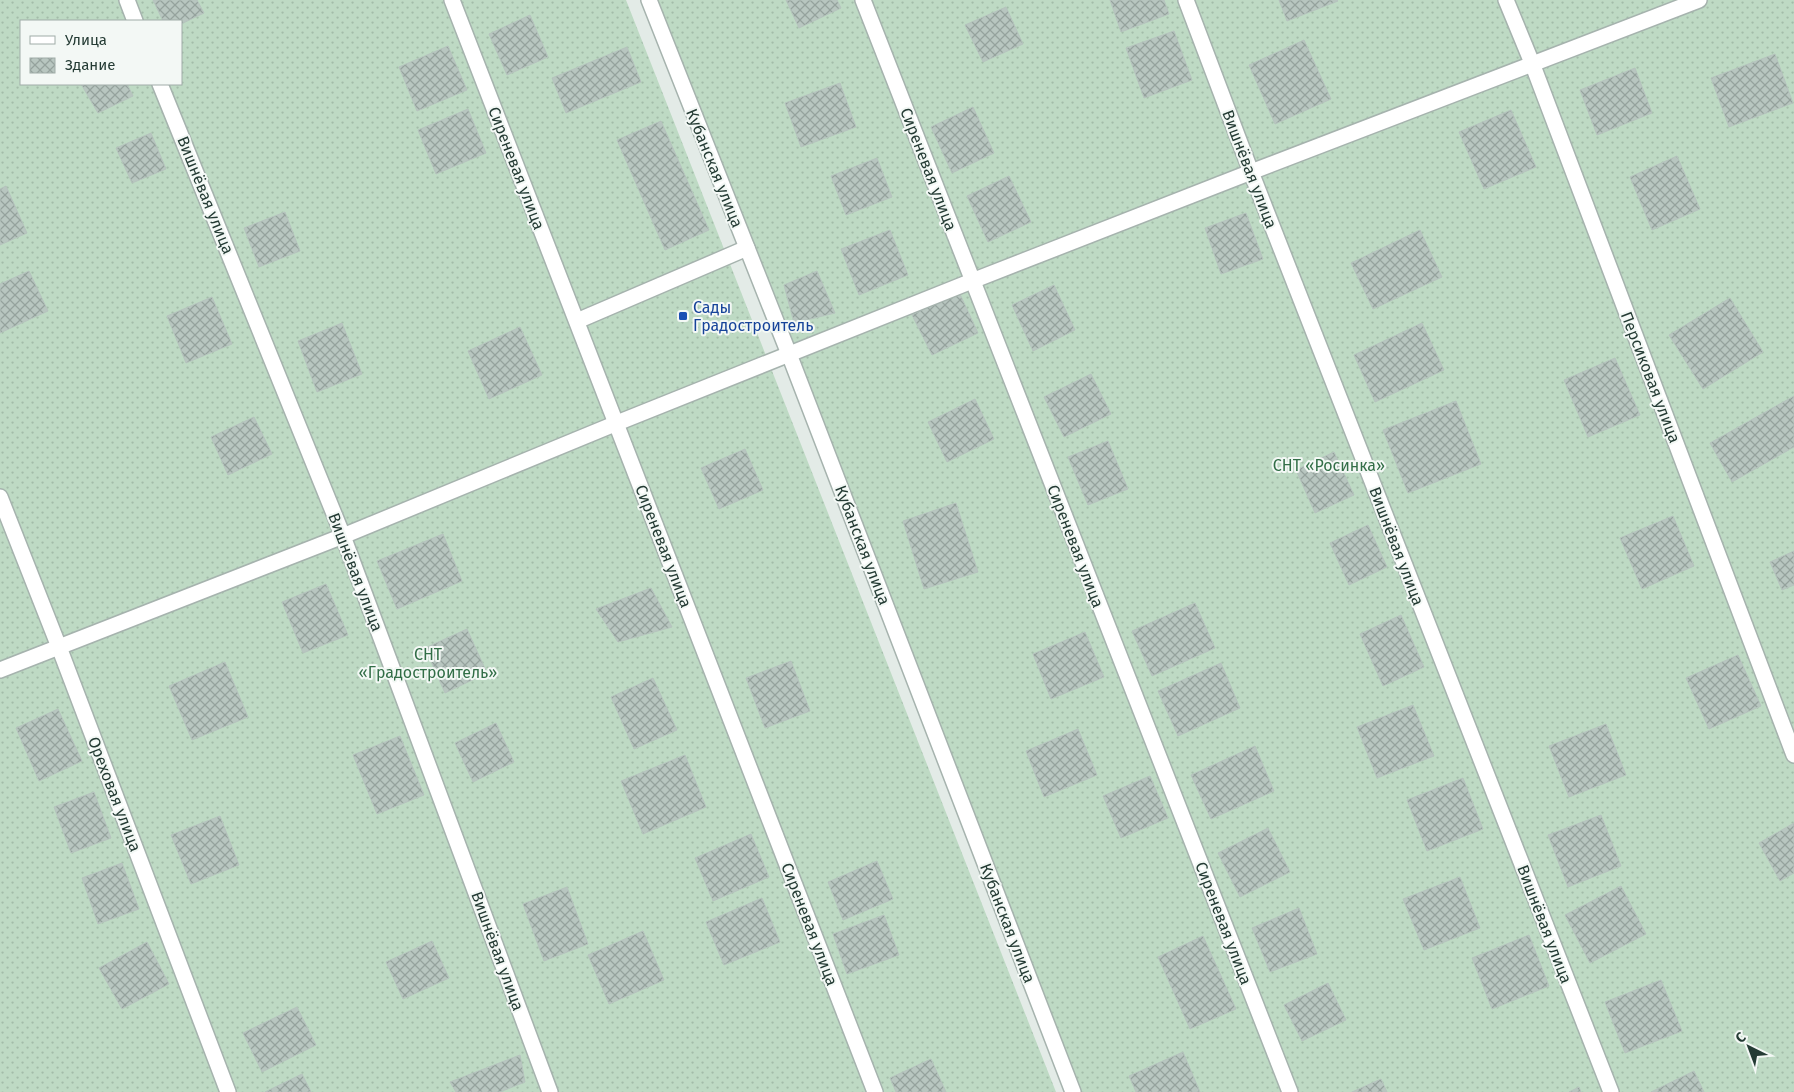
<svg xmlns="http://www.w3.org/2000/svg" width="1794" height="1092" viewBox="0 0 1794 1092" font-family="'Fira Sans',sans-serif">
<style>
.garden{fill:url(#garden-dots);fill-rule:evenodd}
.building{fill:url(#building-cross-hatch);stroke:#b6c4be}
.lines{fill:none;stroke-linecap:round;stroke-linejoin:round}
.street-casing{stroke:#a6b3ae;stroke-width:18}
.street{stroke:#fff;stroke-width:15}
.transit-dot{fill:#1a4fb4;stroke:#f3f8f5;stroke-width:2}
.labels{text-anchor:middle;stroke-width:4;stroke-linejoin:round;paint-order:stroke}
.street-label{font-size:16px;fill:#243b34;stroke:#f3f8f5}
.transit-label{font-size:16px;fill:#164399;stroke:#f3f8f5;text-anchor:start}
.park-label{font-size:16px;fill:#326e47;stroke:#f3f8f5}
</style>
<defs>
<pattern id="garden-dots" width="8" height="8" patternUnits="userSpaceOnUse" patternTransform="scale(1.25)"><rect width="8" height="8" fill="#bedac4"/><path d="M2 2h.1M6 6h.1" fill="none" stroke="#a3bca9" stroke-width="1.8" stroke-linecap="round"/></pattern>
<pattern id="building-cross-hatch" width="8" height="8" patternUnits="userSpaceOnUse" patternTransform="scale(1.25)"><rect width="8" height="8" fill="#b8c6c0"/><path d="M0 0l8 8M0 8l8-8" fill="none" stroke="#95a29d"/></pattern>
</defs>
<rect width="100%" height="100%" fill="#e3ebe7"/>
<g class="garden">
<path d="M0,0h626l430,1092h-1056zM21,21h160v63h-160z"/>
<path d="M649,0h1145v1092h-721z"/>
</g>
<g class="building">
<path d="M153,0h44l7,13 -23,11v-3h-18z"/>
<path d="M786,0h51l4,8 -42,20z"/>
<path d="M1110,0h54l5,14 -48,18z"/>
<path d="M1279,0h58l1,1 -51,20z"/>
<path d="M1006,7l17,37 -40,18 -18,-37z"/>
<path d="M530,15l18,42 -41,18 -18,-41z"/>
<path d="M1174,31l18,49 -48,18 -18,-50z"/>
<path d="M1304,40l27,59 -56,25 -26,-59z"/>
<path d="M448,46l19,44 -50,21 -18,-44z"/>
<path d="M627,47l14,35 -75,31 -14,-35z"/>
<path d="M1775,54l18,49 -64,24 -18,-49z"/>
<path d="M1635,68l17,45 -55,22 -17,-45z"/>
<path d="M840,83l16,44 -55,20 -16,-44z"/>
<path d="M81,84h46l6,12 -35,17z"/>
<path d="M973,107l21,46 -42,20 -21,-46z"/>
<path d="M468,109l18,44 -50,21 -18,-44z"/>
<path d="M1511,110l25,57 -52,22 -25,-57z"/>
<path d="M661,121l48,109 -44,20 -48,-110z"/>
<path d="M151,133l15,36 -34,14 -16,-35z"/>
<path d="M1677,156l23,53 -48,21 -22,-53z"/>
<path d="M877,158l15,39 -46,18 -15,-39z"/>
<path d="M1009,176l22,46 -43,20 -21,-46z"/>
<path d="M6,186l21,47 -27,12v-56z"/>
<path d="M285,212l15,39 -41,16 -15,-39z"/>
<path d="M1246,213l17,46 -42,15 -16,-46z"/>
<path d="M890,230l18,45 -49,20 -18,-46z"/>
<path d="M1420,230l22,47 -69,32 -22,-46z"/>
<path d="M29,271l19,40 -48,22v-49z"/>
<path d="M817,271l18,42 -41,10 -10,-38z"/>
<path d="M1054,285l21,45 -42,21 -21,-46z"/>
<path d="M959,292l19,41 -46,22 -20,-40z"/>
<path d="M212,297l20,47 -46,19 -19,-47z"/>
<path d="M1730,298l33,54 -60,37 -34,-54z"/>
<path d="M342,323l20,51 -45,18 -19,-51z"/>
<path d="M1422,323l22,47 -69,32 -21,-47z"/>
<path d="M520,327l22,48 -53,24 -21,-48z"/>
<path d="M1615,358l25,57 -52,22 -24,-57z"/>
<path d="M1091,374l20,40 -47,23 -20,-40z"/>
<path d="M1794,396v51l-62,35 -22,-39z"/>
<path d="M975,399l19,40 -47,23 -19,-40z"/>
<path d="M1456,401l25,63 -73,29 -25,-63z"/>
<path d="M254,417l18,37 -44,21 -17,-38z"/>
<path d="M1108,441l20,48 -40,16 -20,-48z"/>
<path d="M745,449l18,41 -44,19 -18,-41z"/>
<path d="M1334,452l20,43 -39,18 -19,-43z"/>
<path d="M956,503l22,69 -54,17 -21,-68z"/>
<path d="M1673,516l21,50 -52,23 -22,-51z"/>
<path d="M1368,525l19,42 -38,18 -19,-42z"/>
<path d="M443,534l19,47 -65,28 -20,-48z"/>
<path d="M1794,551v34l-12,5 -12,-28z"/>
<path d="M326,584l22,51 -45,18 -21,-51z"/>
<path d="M651,588l21,39 -54,15 -22,-33z"/>
<path d="M1195,603l20,45 -63,28 -20,-45z"/>
<path d="M1401,615l23,52 -41,19 -23,-52z"/>
<path d="M467,629l20,44 -42,20 -20,-45z"/>
<path d="M1085,632l19,45 -53,22 -18,-45z"/>
<path d="M1738,655l23,51 -52,23 -23,-51z"/>
<path d="M791,661l19,50 -45,17 -19,-50z"/>
<path d="M225,662l23,55 -56,23 -23,-54z"/>
<path d="M1221,663l19,45 -62,28 -20,-45z"/>
<path d="M653,678l24,52 -43,19 -23,-52z"/>
<path d="M1413,705l21,51 -57,22 -20,-51z"/>
<path d="M58,709l24,52 -43,20 -23,-53z"/>
<path d="M496,723l18,39 -41,20 -18,-39z"/>
<path d="M1606,724l20,51 -57,22 -20,-51z"/>
<path d="M1078,729l19,46 -53,22 -18,-46z"/>
<path d="M400,736l24,59 -47,19 -24,-59z"/>
<path d="M1255,746l19,45 -63,28 -20,-44z"/>
<path d="M685,755l21,52 -63,27 -22,-53z"/>
<path d="M1150,776l18,42 -47,20 -18,-42z"/>
<path d="M1463,778l20,51 -56,22 -20,-51z"/>
<path d="M94,792l17,46 -40,15 -17,-46z"/>
<path d="M1601,815l20,51 -53,21 -20,-52z"/>
<path d="M220,816l19,49 -48,19 -20,-49z"/>
<path d="M1794,823v50l-14,8 -21,-38z"/>
<path d="M1268,828l22,44 -50,25 -22,-44z"/>
<path d="M751,834l18,43 -56,24 -18,-43z"/>
<path d="M877,861l16,38 -50,21 -15,-38z"/>
<path d="M122,863l17,46 -41,15 -16,-46z"/>
<path d="M1460,877l20,51 -56,22 -21,-51z"/>
<path d="M1621,886l25,48 -56,29 -25,-48z"/>
<path d="M567,887l21,57 -44,17 -21,-57z"/>
<path d="M762,898l18,44 -56,23 -18,-43z"/>
<path d="M1299,908l18,46 -47,18 -18,-44z"/>
<path d="M884,915l15,40 -52,19 -14,-40z"/>
<path d="M643,931l21,49 -55,24 -21,-49z"/>
<path d="M1529,935l20,51 -57,23 -20,-51z"/>
<path d="M1203,936l33,73 -46,20 -32,-72z"/>
<path d="M432,941l17,37 -46,21 -17,-37z"/>
<path d="M147,942l22,42 -47,25 -23,-41z"/>
<path d="M1661,980l21,51 -57,22 -20,-51z"/>
<path d="M1328,983l18,37 -44,21 -18,-36z"/>
<path d="M297,1007l19,38 -54,27 -19,-39z"/>
<path d="M1183,1052l17,40h-64l-7,-16z"/>
<path d="M520,1055l5,27 -25,10h-44l-6,-10z"/>
<path d="M931,1059l15,33h-50l-6,-14z"/>
<path d="M1694,1071l10,21h-53z"/>
<path d="M302,1074l9,18h-46z"/>
<path d="M1381,1079l6,13h-35z"/>
<path d="M1579,1087l2,5h-12z"/>
</g>
<g class="lines">
<defs>
<g id="street">
<path d="M127,0l8,21"/>
<path d="M452,0l423,1092"/>
<path d="M649,0l140,354 284,738"/>
<path d="M863,0l427,1092"/>
<path d="M1186,0l65,172 360,920"/>
<path d="M1506,0l26,63 262,692"/>
<path d="M160,84l183,452 207,556"/>
<path d="M577,321l170,-73"/>
<path d="M0,497l59,150 169,445"/>
<path d="M0,670l343,-134 274,-113 355,-142 279,-109 448,-172"/>
</g>
</defs>
<use href="#street" class="street-casing"/>
<use href="#street" class="street"/>
</g>
<rect class="transit-dot" x="678" y="311" width="10" height="10" rx="2.5"/>
<g class="labels">
<g class="street-label">
<text transform="translate(517 168) rotate(69)" y="6">Сиреневая улица</text>
<text transform="translate(715 168) rotate(68)" y="6">Кубанская улица</text>
<text transform="translate(929 169) rotate(69)" y="6">Сиреневая улица</text>
<text transform="translate(1250 169) rotate(69)" y="6">Вишнёвая улица</text>
<text transform="translate(206 195) rotate(68)" y="6">Вишнёвая улица</text>
<text transform="translate(1651 377) rotate(69)" y="6">Персиковая улица</text>
<text transform="translate(863 545) rotate(69)" y="6">Кубанская улица</text>
<text transform="translate(664 546) rotate(69)" y="6">Сиреневая улица</text>
<text transform="translate(1076 546) rotate(69)" y="6">Сиреневая улица</text>
<text transform="translate(1397 546) rotate(69)" y="6">Вишнёвая улица</text>
<text transform="translate(356 572) rotate(69)" y="6">Вишнёвая улица</text>
<text transform="translate(115 794) rotate(69)" y="6">Ореховая улица</text>
<text transform="translate(1008 923) rotate(69)" y="6">Кубанская улица</text>
<text transform="translate(1224 923) rotate(69)" y="6">Сиреневая улица</text>
<text transform="translate(810 924) rotate(69)" y="6">Сиреневая улица</text>
<text transform="translate(1545 924) rotate(69)" y="6">Вишнёвая улица</text>
<text transform="translate(498 951) rotate(70)" y="6">Вишнёвая улица</text>
</g>
<g class="transit-label">
<text x="693" y="313">Сады<tspan x="693" dy="18">Градостроитель</tspan></text>
</g>
<g class="park-label">
<text x="1329" y="471">СНТ «Росинка»</text>
<text x="428" y="660">СНТ<tspan x="428" dy="18">«Градостроитель»</tspan></text>
</g>
</g>
<rect x="20" y="20" width="162" height="65" fill="#f3f8f5" stroke="#a0aca8"/>
<rect x="30" y="36" width="25" height="8" fill="#ffffff" stroke="#a0aca8"/>
<text x="65" y="45" font-size="15" fill="#243b34">Улица</text>
<rect x="30" y="58" width="25" height="15" fill="url(#building-cross-hatch)" stroke="#a0aca8"/>
<text x="65" y="70" font-size="15" fill="#243b34">Здание</text>
<g transform="translate(1749 1047) rotate(318)" stroke="#f3f8f5" stroke-width="4" paint-order="stroke">
<path d="M0-4L9 19L0 12L-9 19Z" fill="#243b34"/>
<text y="-8" font-size="14" font-weight="bold" text-anchor="middle" fill="#243b34">С</text>
</g>
</svg>
